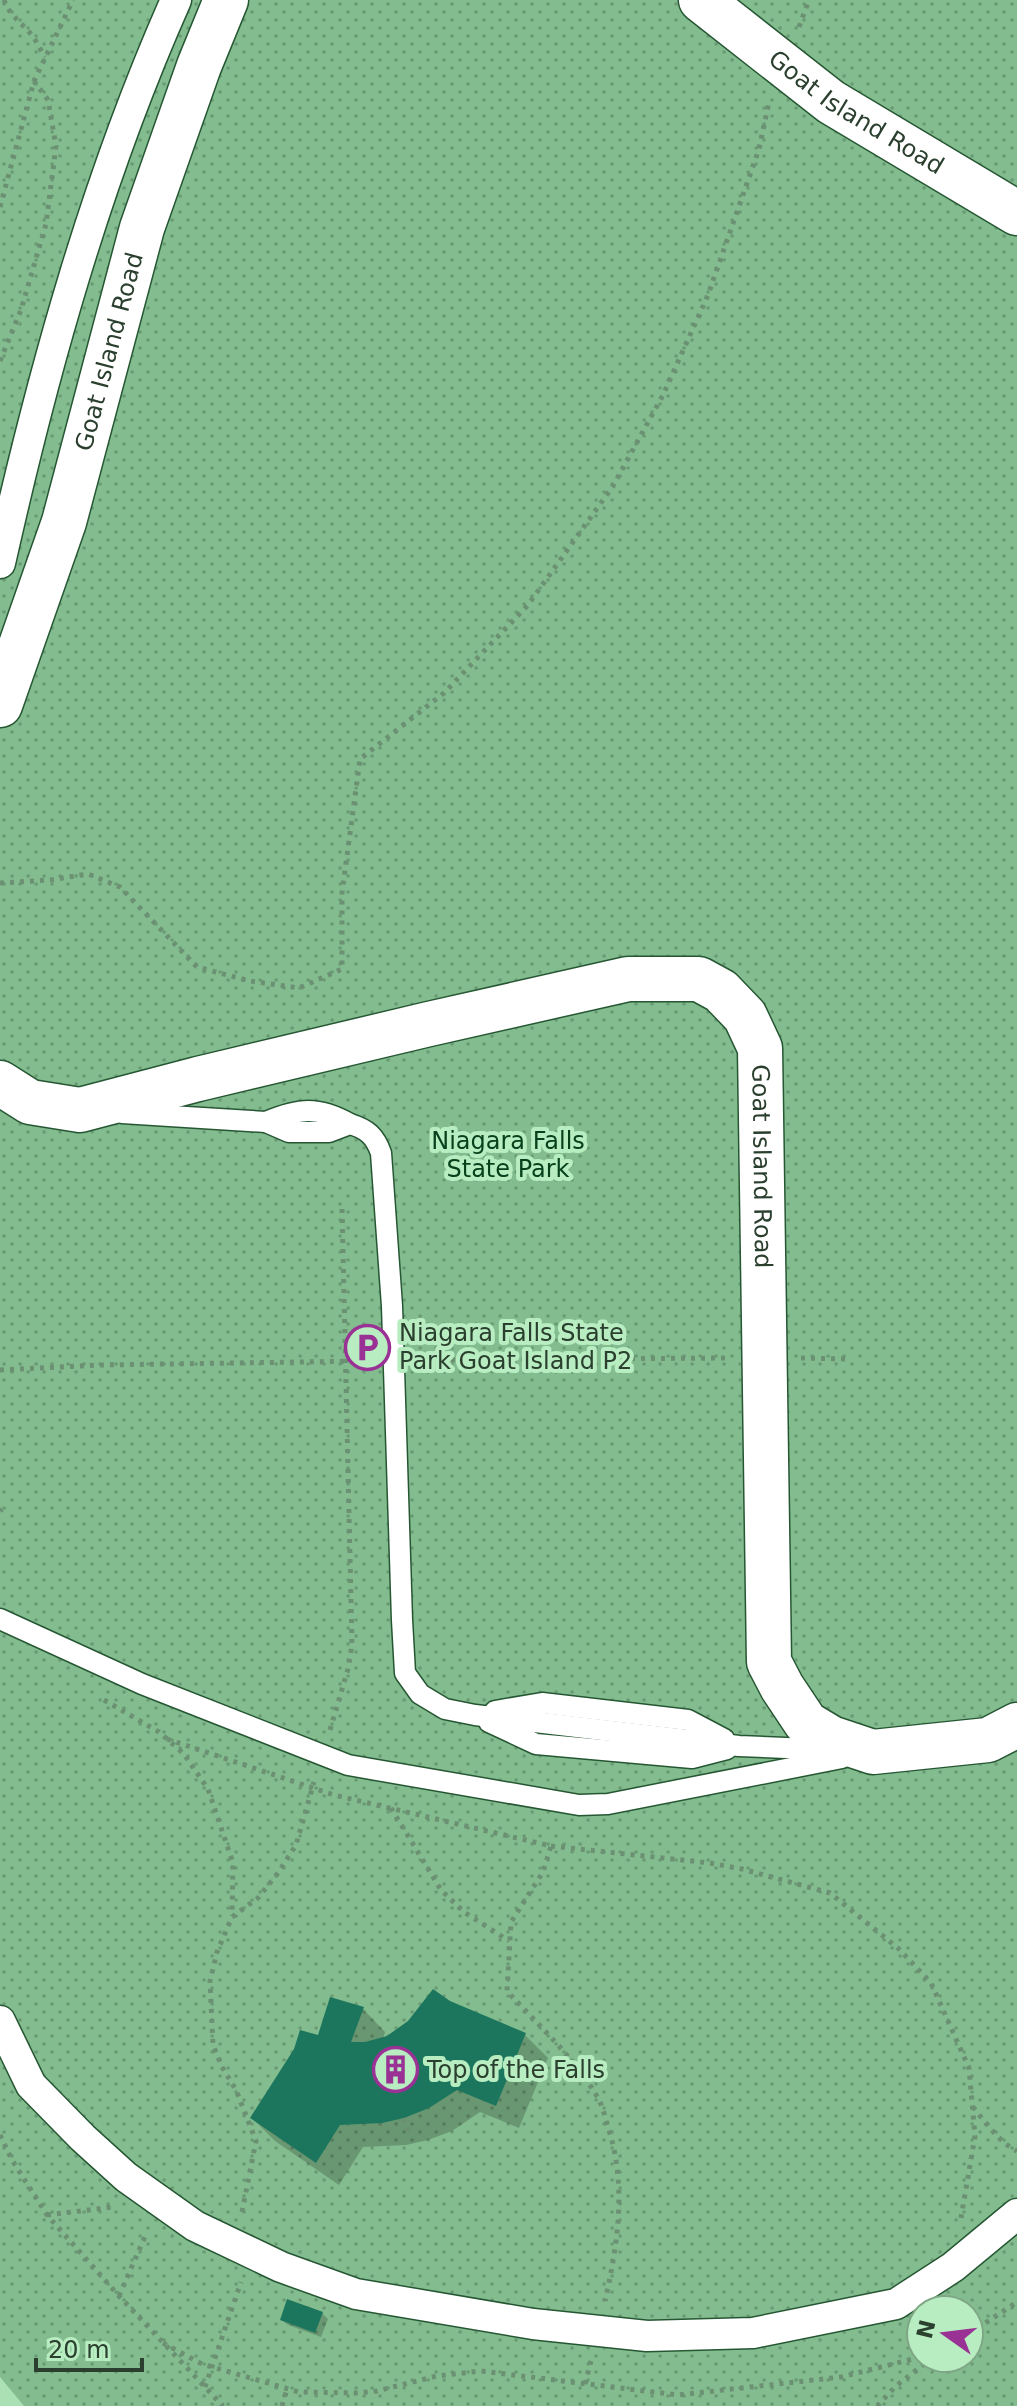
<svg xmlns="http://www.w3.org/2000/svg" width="1017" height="2406" viewBox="0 0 1017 2406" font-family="'DejaVu Sans',sans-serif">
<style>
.park{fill:url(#park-dots);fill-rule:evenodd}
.shadow{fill:#0003}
.building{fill:#1c765d}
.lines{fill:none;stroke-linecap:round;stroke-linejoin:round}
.service-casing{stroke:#265733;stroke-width:23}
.pedestrian-casing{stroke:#265733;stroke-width:33}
.tertiary-casing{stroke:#265733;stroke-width:47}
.path{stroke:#6b9072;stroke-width:5;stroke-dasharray:4 6;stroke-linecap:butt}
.service{stroke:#fff;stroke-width:20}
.pedestrian{stroke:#fff;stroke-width:30}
.tertiary{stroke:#fff;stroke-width:44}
.labels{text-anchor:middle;stroke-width:8;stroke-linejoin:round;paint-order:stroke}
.street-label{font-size:24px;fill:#2a3f2e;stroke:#b8edc1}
.park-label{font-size:24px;fill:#06411c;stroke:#b8edc1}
.poi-label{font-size:24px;fill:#2a3f2e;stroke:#b8edc1;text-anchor:start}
</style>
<defs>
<pattern id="park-dots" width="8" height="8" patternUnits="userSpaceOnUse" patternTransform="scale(2)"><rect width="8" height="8" fill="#83bd8f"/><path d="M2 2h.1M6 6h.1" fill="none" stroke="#6b9b75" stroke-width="1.8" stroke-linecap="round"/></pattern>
</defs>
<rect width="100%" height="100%" fill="#abe0b5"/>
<path class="park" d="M0,0h1017v2406h-993l-24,-29zM921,2310h48v48h-48z"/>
<g class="shadow">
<path d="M449,2003l76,32 23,23 -29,70 -39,-16 -28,19 -24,9 -22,5 -43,2 -24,38 -64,-44 -23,-23 67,-81 44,-28 22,23 -2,8z"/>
<path d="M322,2313l6,6 -7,18 -33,-12 -6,-5z"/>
</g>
<g class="building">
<path d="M433,1989l17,12 76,32 -30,73 -39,-16 -28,18 -25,10 -22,5 -42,2 -24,38 -66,-45 44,-69 6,-19 18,5 12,-38 34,10 -13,35h14l22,-6 21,-15z"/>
<path d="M287,2299l36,13 -8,21 -35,-13z"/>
</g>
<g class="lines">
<defs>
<g id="service">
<path d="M122,1113l144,9 23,10h40l21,-8c17,5 25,12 31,29l11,153 10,314 3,53 15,21 25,15 30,6 264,31 95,4"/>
<path d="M266,1122c33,-14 52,-16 84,2"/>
<path d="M0,1619l142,65 206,81 231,40 29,-1 234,-46"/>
<path d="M495,1711l47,-8 146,17 36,19"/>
<path d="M489,1722l47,22 156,14 35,-9"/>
</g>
<g id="pedestrian">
<path d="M0,563c43,-192 96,-383 176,-563"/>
<path d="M0,2021l31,64 52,53 43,39 69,49 86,41 75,27 177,30 114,12 106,-3 143,-29 57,-37 64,-53"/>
</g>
<g id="tertiary">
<path id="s1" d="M701,0l130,102 186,111"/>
<path id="s2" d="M0,705l64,-183 78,-294 57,-162 27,-66"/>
<path id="s3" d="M0,1083l30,19 50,8 118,-31 231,-55 199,-45h71l22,12 24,25 15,32 9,614 13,25 24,36 25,15 42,14 115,-12 29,-15"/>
</g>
</defs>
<use href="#service" class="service-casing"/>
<use href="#pedestrian" class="pedestrian-casing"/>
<use href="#tertiary" class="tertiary-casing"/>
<g class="path">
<path d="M4,0c6,17 20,24 30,38 4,6 7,13 11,19"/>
<path d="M799,27l10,-27"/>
<path d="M0,207l34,-126 39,-81"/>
<path d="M0,361l21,-51 25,-86 10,-78 -8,-46 -14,-19"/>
<path d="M0,883l50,-3 38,-6 32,13 77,80 53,14 49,7 43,-19v-76l18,-134 84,-66 84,-88 85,-119 50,-91 45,-100 51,-146 10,-47"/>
<path d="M801,1358l47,1"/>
<path d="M421,1360l306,-2"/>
<path d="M0,1370l101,-5 266,-4"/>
<path d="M0,1511l2,-2"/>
<path d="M104,1700l55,32 25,22 24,35 25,74 -1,53"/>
<path d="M330,1730l18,-61 4,-24 -10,-438"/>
<path d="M167,1739l167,56 217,51 -8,26 -32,50 -4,69c31,34 68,67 91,107 5,9 7,19 10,29 19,58 10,116 -3,174"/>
<path d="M391,1808l50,82 23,22 45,29"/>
<path d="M551,1846l159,17 32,6 88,24 69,56 32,34 38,85 6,68 -14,82"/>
<path d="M973,2107c13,16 26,35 44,44"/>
<path d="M404,2118l6,18"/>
<path d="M0,2135l12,25 35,55 72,81 104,110"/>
<path d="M242,2212l14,-71 -20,-51 -14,-23 -9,-22 -3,-64 7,-29 15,-35 26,-19 20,-25 18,-28 18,-63"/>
<path d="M47,2215l66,-8"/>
<path d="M119,2296l28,-64"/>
<path d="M969,2334l48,-32"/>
<path d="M163,2343l39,21 97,28 57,1 21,-2 60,-15 44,-5 197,24 163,-18 80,-20"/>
<path d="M585,2384l6,-23"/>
<path d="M205,2387l36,-105"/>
<path d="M282,2406l5,-17"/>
<path d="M877,2406l19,-20 36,-28"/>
</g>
<use href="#service" class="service"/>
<use href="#pedestrian" class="pedestrian"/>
<use href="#tertiary" class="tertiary"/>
</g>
<defs>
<symbol id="parking-ring" viewBox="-11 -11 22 22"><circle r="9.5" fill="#b8edc1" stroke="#9a3194" stroke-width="1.5"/><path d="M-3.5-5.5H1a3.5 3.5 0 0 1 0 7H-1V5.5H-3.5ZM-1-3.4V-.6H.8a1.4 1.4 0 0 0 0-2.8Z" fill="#9a3194"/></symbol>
<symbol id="building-ring" viewBox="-11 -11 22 22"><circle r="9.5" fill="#b8edc1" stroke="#9a3194" stroke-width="1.5"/><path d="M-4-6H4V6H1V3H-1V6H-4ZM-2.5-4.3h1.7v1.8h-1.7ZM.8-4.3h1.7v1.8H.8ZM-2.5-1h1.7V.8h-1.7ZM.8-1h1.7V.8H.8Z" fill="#9a3194"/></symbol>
</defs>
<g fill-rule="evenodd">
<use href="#parking-ring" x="342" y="1322" width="51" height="51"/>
<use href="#building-ring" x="370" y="2044" width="51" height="51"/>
</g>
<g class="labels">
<g class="street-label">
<text dy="8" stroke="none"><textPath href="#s1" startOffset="192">Goat Island Road</textPath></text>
<text dy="8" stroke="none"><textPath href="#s2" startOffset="370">Goat Island Road</textPath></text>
<text dy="8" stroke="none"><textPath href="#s3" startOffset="934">Goat Island Road</textPath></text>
</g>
<g class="park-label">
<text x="508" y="1149">Niagara Falls<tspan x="508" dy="28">State Park</tspan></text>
</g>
<g class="poi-label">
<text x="399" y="1341">Niagara Falls State<tspan x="399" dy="28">Park Goat Island P2</tspan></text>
<text x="427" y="2078">Top of the Falls</text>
</g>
</g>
<g transform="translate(945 2334) rotate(284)"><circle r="38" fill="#b8edc1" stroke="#7fa786" stroke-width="2"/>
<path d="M0-6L14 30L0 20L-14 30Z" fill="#9a3194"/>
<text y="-12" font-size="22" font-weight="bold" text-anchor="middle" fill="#2a3f2e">N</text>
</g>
<path d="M36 2358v12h106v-12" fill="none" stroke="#2a3f2e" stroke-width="4"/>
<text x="48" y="2358" font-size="24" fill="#2a3f2e" stroke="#b8edc1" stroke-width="6" paint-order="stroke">20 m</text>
</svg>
